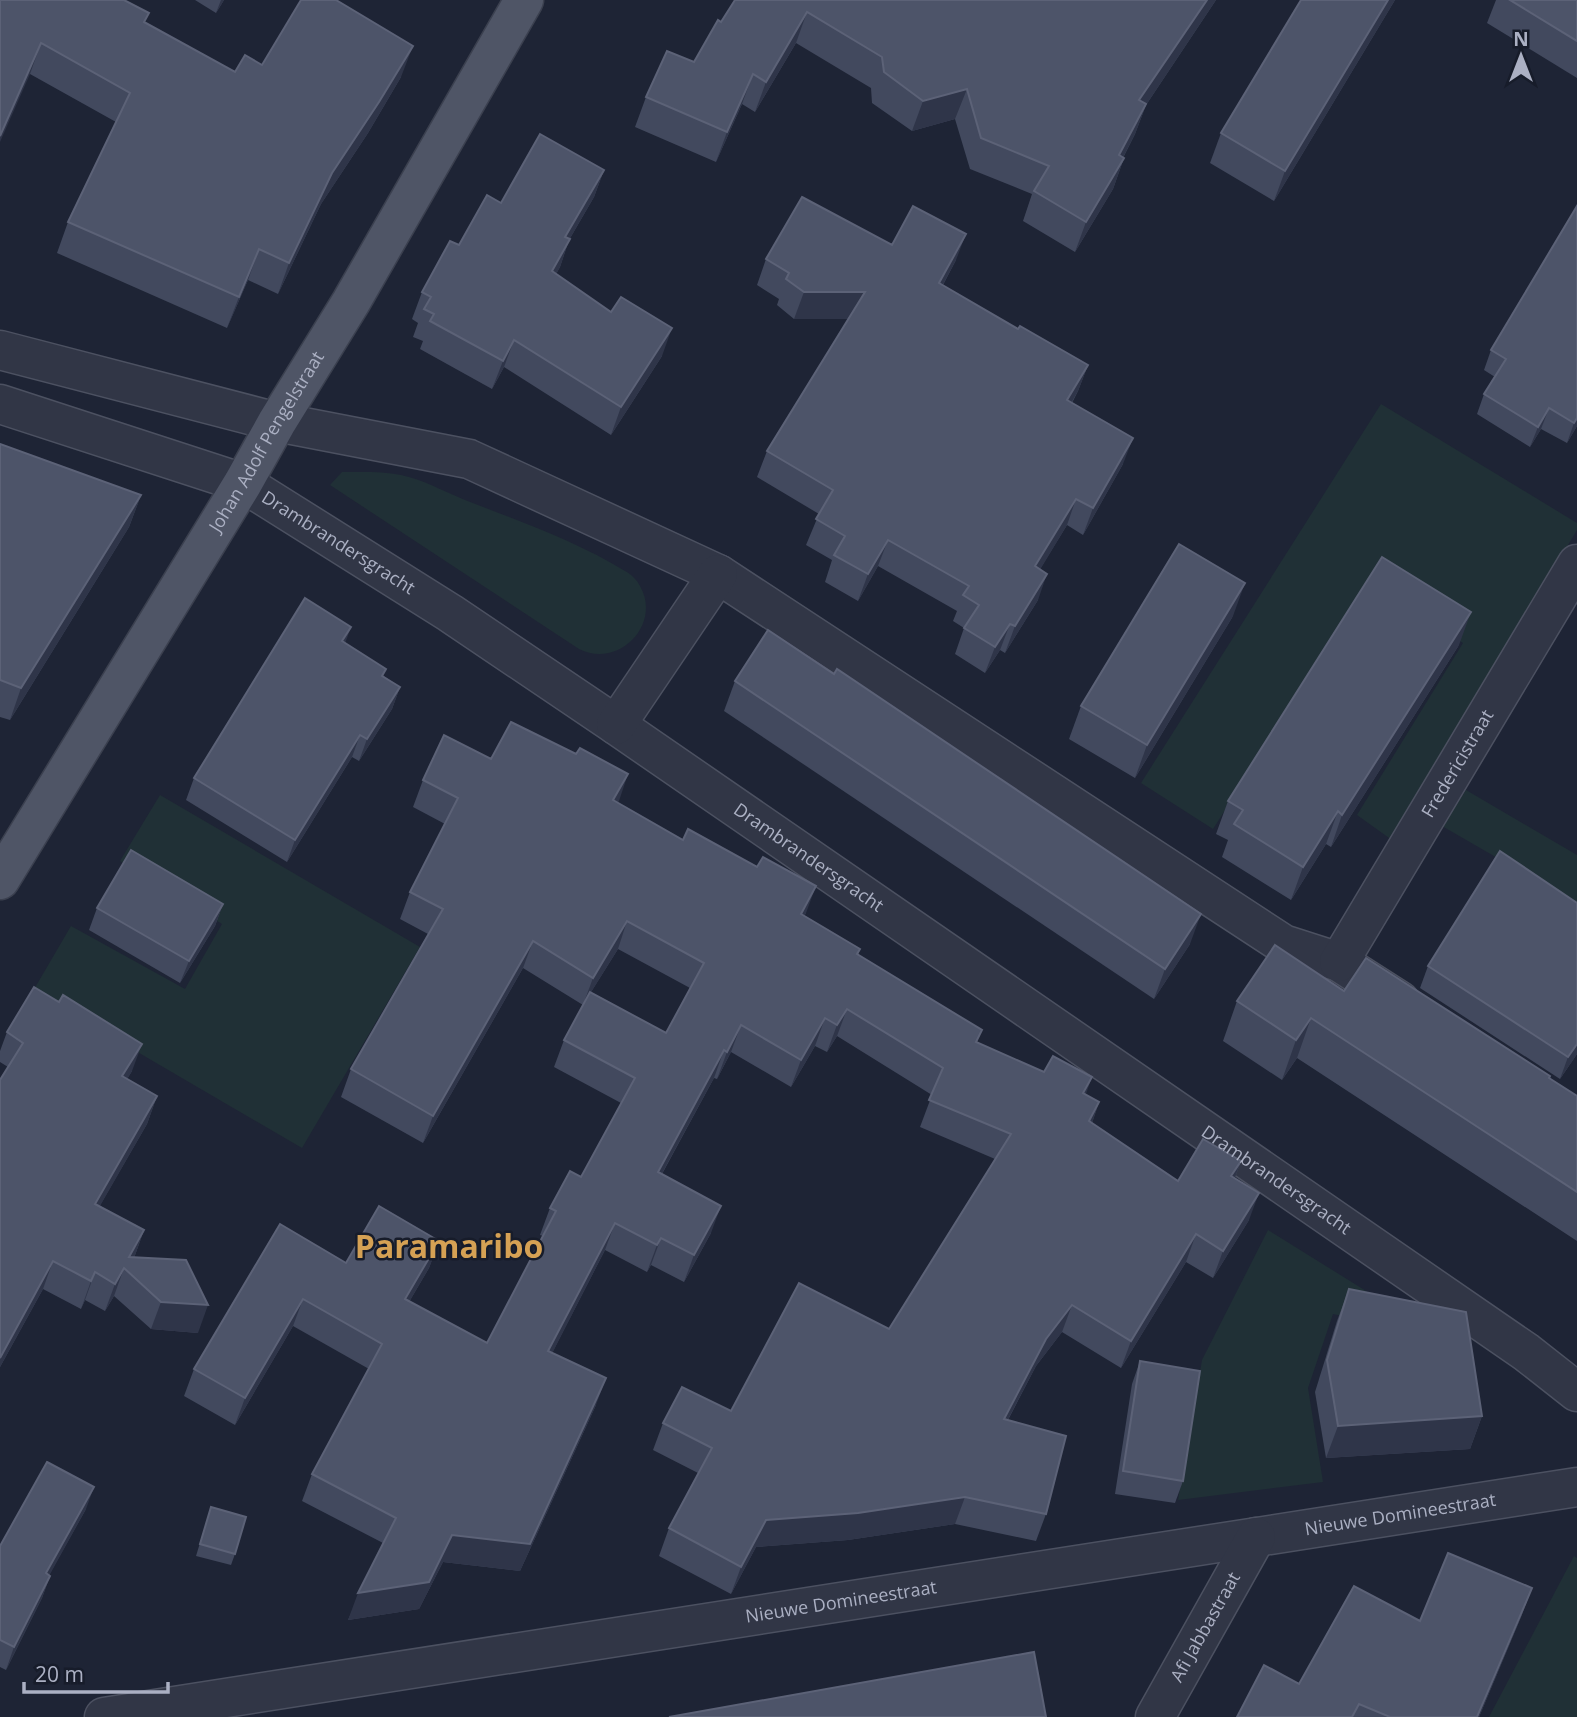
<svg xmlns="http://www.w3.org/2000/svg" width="1577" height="1717" viewBox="0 0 1577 1717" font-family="'Open Sans',sans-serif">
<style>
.green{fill:#203036}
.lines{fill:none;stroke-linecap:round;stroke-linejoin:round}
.minor-casing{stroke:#4c5161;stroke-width:41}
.major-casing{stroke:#3b404f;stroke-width:41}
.minor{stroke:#313646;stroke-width:38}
.major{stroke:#4f5566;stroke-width:38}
.wall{fill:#42495e;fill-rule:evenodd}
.shaded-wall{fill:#2f3549}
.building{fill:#4d5469;stroke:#5c6277;stroke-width:2}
.labels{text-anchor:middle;stroke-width:5;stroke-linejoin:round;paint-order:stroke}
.street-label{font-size:18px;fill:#abb0c3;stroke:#171c2a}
.town-label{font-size:32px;font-weight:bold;fill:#d5a154;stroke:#171c2a}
</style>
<rect width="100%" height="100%" fill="#1e2435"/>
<g class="green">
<path d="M1381,404l196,119v7l-185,310 -35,-25 106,-172 -93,-60 -157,246 -72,-46z"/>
<path d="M342,472c19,0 40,-1 59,3 21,4 44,17 64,25 54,21 111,41 160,71 6,3 12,9 15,15 22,38 -21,83 -61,63l-249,-164z"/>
<path d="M1466,790l111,65v49l-135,-78z"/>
<path d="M160,795l260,152 -118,201 -269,-157 38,-65 114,63 37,-65 -102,-63z"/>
<path d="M1268,1230l119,74 -6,20 -48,-10 -25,74 15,94 -145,18 24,-140z"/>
<path d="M1574,1556l3,2v159h-88z"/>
</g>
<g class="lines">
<defs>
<g id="minor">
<path d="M0,350l277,72 192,37 249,115 565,370 56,18 61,39"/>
<path id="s1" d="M0,404l243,79 207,130 166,112 910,627 51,40"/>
<path d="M616,725l102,-151"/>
<path id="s2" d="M1339,962l238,-398"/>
<path id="s3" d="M104,1717l1473,-230"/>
<path id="s4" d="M1155,1717l101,-180"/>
</g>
<g id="major">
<path id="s5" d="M0,880l243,-397 34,-61 74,-120 173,-302"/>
</g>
</defs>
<use href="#minor" class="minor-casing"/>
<use href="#major" class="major-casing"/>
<use href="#minor" class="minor"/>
<use href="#major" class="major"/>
</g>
<g class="wall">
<path d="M0,0l146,23 89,49 27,-7 139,12 -33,56 -47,71 -43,90 -30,-14 -21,48 -170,-75 11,-31 48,-100 -86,-48z"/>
<path d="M195,0h29l-8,13z"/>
<path d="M735,0h481l-70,105 -11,29 -12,24h1l-11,31 -38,63 -52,-31 9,-27 -62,-25 -15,-50 -43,12 -40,-28 -1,-15 -75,-45 -41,69 -13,-8 -26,58 -81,-35 11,-30 48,-35z"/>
<path d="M1301,0h94l-121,201 -64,-38 11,-30z"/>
<path d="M1496,0h81v78l-90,-55z"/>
<path d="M604,170l-10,27 -25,43 -9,27 -4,7 106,82 -51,79 -107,-68 -12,22 -72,-40 3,-8 -10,-4 5,-14 -6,-4 10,-27 37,-47 42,-42z"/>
<path d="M1577,206v220l-10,17 -26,-14 -11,18 -53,-33 7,-20 11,-17 -11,-7 7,-20z"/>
<path d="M892,245l64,15 -13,25 75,44 70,36 -10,26 -6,12 51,61 -40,71 -16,-10 -27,44 -2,31 -33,53 -5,-3 -15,23 -30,-19 9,-26 -11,-7 4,-10 -79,-45 -20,35 -33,-19 7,-22 -26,-15 13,-31 -62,-37 10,-26 81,-132h-54l-17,-14 2,-6 -22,-14 9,-26z"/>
<path d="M0,444l141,51 -12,32 -119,193 -10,-3z"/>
<path d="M1233,616l-98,162 -66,-39 12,-33z"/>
<path d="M345,644l39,32 16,11 -8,22 -33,52 -7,-4 -65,105 -101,-62 8,-22z"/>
<path d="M1459,645l-128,202 -5,-3 -35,56 -69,-43 6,-17 -12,-6 12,-33z"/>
<path d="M735,681l455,263 -36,55 -430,-288z"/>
<path d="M491,759l127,44 188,110 -2,3 56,33 -2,6 119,88 122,59 -7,21 86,58 63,-20 -6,17 14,42 -36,58 -27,-16 -65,106 -59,-36 -26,34 -28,54 38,94 -10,27 -81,-17 -107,16 -92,7 -25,47 -72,-38 10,-28 29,-55 -45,-23 10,-27 68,-12 158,-82 106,-170 -75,-32 12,-32 -95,-59 -10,16 -12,-6 -24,41 -60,-35 -14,27 -3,-1 -52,96 49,59 -27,49 -33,-17 -4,7 -42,-22 -53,103 44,52 -76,166 -77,-9 -24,47 -71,11 35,-77 -81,-42 10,-27 57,-105 -76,-43 -58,99 -51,-29 10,-27 152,-106 93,-22 -10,27 -20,34 78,41 56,-107 -3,-1 10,-27 31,-31 40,-74 -67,-36 10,-27 19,-35 -60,-37 -100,175 -82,-46 10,-28 77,-135 -28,-15 10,-27 35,-68 -32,-17 10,-27zM618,949l72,39 -24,45 -75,-41z"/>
<path d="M223,904l-8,22 -35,57 -91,-53 8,-22z"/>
<path d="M1428,966l149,88 -17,25 -140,-91z"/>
<path d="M1344,991l233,105v145l-280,-183 -15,22 -59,-39 14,-40z"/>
<path d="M7,1032l125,39 -5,8 30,17 -10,28 -48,83 45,23 -10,28 64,75 -47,-4 -37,-33 -9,15 -20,-11 -4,9 -38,-20 -43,78v-287l8,-13 -8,-5v-11z"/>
<path d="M1349,1289l133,127 -12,33 -144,9 -11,-66 22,-71z"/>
<path d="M1140,1361l43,120 -8,22 -60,-9 17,-110z"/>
<path d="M211,1507l24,47 -4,11 -35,-9z"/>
<path d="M86,1509l-37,66 1,1 -8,22 -36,72 -6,-3v-121z"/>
<path d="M1532,1588l-11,29 -42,100h-242l62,-33z"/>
</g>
<g class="shaded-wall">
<path d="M221,0h3l-8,13z"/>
<path d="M1207,0h9l-70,105 -11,29 -23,45 12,-21 -11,31 -38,63 11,-30 53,-122z"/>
<path d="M1388,0h7l-121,201 11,-30z"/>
<path d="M807,12l-11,31 -41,69 11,-30z"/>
<path d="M41,43l-11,31 -30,68v-6z"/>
<path d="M413,46l-12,31 -33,56 -47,71 -43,90 11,-31 43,-90z"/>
<path d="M753,74l-11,30 -26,58 11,-30z"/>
<path d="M967,89l-12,30 -43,12 11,-30z"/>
<path d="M604,170l-10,27 -25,43 -9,27 -18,32 23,-62z"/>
<path d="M966,234l-10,26 -26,49 9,-26z"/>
<path d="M259,249l-11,31 -21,48 12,-31z"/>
<path d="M804,292h61l-10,27h-61z"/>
<path d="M672,328l-10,28 -51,79 10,-28z"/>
<path d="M514,340l-10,27 -12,22 11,-28z"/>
<path d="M1088,365l-10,26 -20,35 9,-26z"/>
<path d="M1549,408l-8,21 -11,18 8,-20z"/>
<path d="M1577,418v8l-10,17 7,-20z"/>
<path d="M1133,438l-10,26 -40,71 10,-27z"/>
<path d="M141,495l-12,32 -119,193 11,-32z"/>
<path d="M1076,499l-9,26 -41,68 9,-27z"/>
<path d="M888,540l-10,26 -20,35 10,-27z"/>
<path d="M1047,574l-9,26 -33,53 10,-27z"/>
<path d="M1245,583l-12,33 -98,162 12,-33z"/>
<path d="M1471,612l-12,33 -128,202 11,-32z"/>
<path d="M1010,624l-10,26 -15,23 10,-26z"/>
<path d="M351,627l-8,22 -1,-8z"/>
<path d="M400,687l-8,22 -33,52 8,-22z"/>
<path d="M360,735l-8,22 -65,105 8,-22z"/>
<path d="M628,774l-9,27 -16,26 10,-27z"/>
<path d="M1338,811l-12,33 -35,56 12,-33z"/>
<path d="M816,886l-10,27 -15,28 10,-27z"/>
<path d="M223,904l-8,22 -35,57 9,-22z"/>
<path d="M1201,914l-11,30 -36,55 11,-30z"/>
<path d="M627,921l-9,28 -35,56 10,-27z"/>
<path d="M533,941l-10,27 -100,175 10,-27z"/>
<path d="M847,1009l-10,27 -10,16 10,-27z"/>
<path d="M825,1018l-10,28 -24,41 10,-27z"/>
<path d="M1311,1018l-14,40 -15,22 14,-40z"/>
<path d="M741,1025l-10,27 -14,27 10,-27z"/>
<path d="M142,1044l-10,27 -20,33 10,-28z"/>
<path d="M1577,1044v10l-17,25 8,-22z"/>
<path d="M724,1050l-10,28 -66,121 10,-27z"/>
<path d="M1092,1077l-10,28 1,-12z"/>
<path d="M157,1096l-10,28 -62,108 10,-28z"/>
<path d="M1099,1102l-9,27 -1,-8z"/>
<path d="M1241,1161l-10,27v-12z"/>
<path d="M1259,1193l-10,27 -36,58 10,-27z"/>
<path d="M721,1206l-10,27 -27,49 10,-27z"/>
<path d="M615,1223l-10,27 -66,129 9,-28z"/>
<path d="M144,1230l-10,28 -5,-1z"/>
<path d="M1196,1234l-10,28 -65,106 10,-27z"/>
<path d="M661,1238l-10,27 -4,7 10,-27z"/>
<path d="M439,1241l-10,27 -34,58 10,-27z"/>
<path d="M53,1261l-10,28 -43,78v-9z"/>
<path d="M124,1268l-10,28 -9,15 10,-27z"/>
<path d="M95,1272l-10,28 -4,9 10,-28z"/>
<path d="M303,1299l-10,27 -58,99 10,-27z"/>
<path d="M161,1302l47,3 -10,28 -47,-4z"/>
<path d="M1072,1305l-10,27 -26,34 -42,80 10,-27 42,-80z"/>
<path d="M606,1378l-10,27 -76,166 -77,-9 -24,47 -71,11 10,-27 94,-58z"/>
<path d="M1482,1416l-12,33 -144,9 12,-32z"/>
<path d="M94,1487l-8,22 -48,87 8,-23z"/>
<path d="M965,1497l-10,27 -107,16 -92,7 -25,47 10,-27 25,-47z"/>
<path d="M50,1576l-8,22 -36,72 8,-23z"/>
<path d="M1532,1588l-11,29 -42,100h-2z"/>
</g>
<g class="building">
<path d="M0,0h124l25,13 -5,9 91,50 10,-17 17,10 39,-65h35l77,46 -34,56 -47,71 -43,90 -30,-14 -20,48 -171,-75 62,-129 -89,-50 -41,93z"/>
<path d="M735,0h472l-68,100 7,4 -27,51 5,3 -38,64 -52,-31 15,-25 -68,-28 -14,-49 -44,12 -39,-29 -2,-15 -75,-45 -41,70 -13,-8 -26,58 -81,-35 21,-46 27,11 24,-42 3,2z"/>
<path d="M1301,0h87l-103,171 -64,-38z"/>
<path d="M1510,0h67v41z"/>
<path d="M540,134l64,36 -39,67 5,2 -18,32 59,41 10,-15 51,31 -51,79 -107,-67 -11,21 -73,-40 4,-7 -10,-5 7,-12 -9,-5 28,-51 9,4 28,-50 14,8z"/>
<path d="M802,197l90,48 21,-39 53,28 -27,49 79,46 2,-3 68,39 -21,35 66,38 -40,70 -17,-9 -41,67 12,8 -32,52 -5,-2 -15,23 -31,-19 15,-23 -16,-10 6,-9 -81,-46 -20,34 -34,-19 11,-19 -29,-17 17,-29 -66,-39 98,-159h-61l-18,-13 3,-6 -23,-14z"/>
<path d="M1577,206v212l-3,5 -25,-15 -11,19 -54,-33 22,-35 -15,-9z"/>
<path d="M0,444l141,51 -120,193 -21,-8z"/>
<path d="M1179,544l66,39 -98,162 -66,-39z"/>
<path d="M1382,557l89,55 -129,203 -4,-4 -35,56 -69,-43 9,-14 -15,-9z"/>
<path d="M305,598l46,29 -9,14 44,28 -4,7 18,11 -33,52 -7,-4 -65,105 -101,-62z"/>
<path d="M768,630l66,44 3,-5 364,245 -36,55 -430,-288z"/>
<path d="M511,722l65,32 4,-6 48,26 -15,26 70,40 5,-11 69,38 6,-10 53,29 -15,28 59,35 -3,5 125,76 -6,12 68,30 9,-16 39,21 -9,16 16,9 -10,19 89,60 25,-42 38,22 -10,15 28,17 -36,58 -27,-17 -65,107 -59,-36 -26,34 -42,80 62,17 -20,78 -81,-17 -107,16 -92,7 -25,47 -72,-39 43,-80 -49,-25 19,-36 49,24 68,-128 90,46 122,-195 -82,-34 14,-32 -96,-59 -10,16 -12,-7 -24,42 -60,-35 -14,27 -3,-2 -66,122 63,34 -27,49 -33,-17 -4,7 -42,-22 -67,128 58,27 -76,166 -78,-9 -23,47 -71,11 38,-75 -84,-44 70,-130 -79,-45 -58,99 -51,-29 86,-145 66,39 33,-57 60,35 -34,58 82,44 69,-132 -6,-3 20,-37 11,6 54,-99 -71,-38 26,-48 76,41 38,-70 -77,-42 -34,57 -60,-37 -100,175 -82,-47 92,-160 -33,-17 48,-94 -35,-18 21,-45 47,24z"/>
<path d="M131,850l92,54 -34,57 -92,-53z"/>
<path d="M1500,851l77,52v141l-9,13 -140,-91z"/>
<path d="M1275,945l69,46 22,-33 184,118 -1,2 28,18v96l-266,-174 -15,22 -59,-39z"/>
<path d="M34,987l25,15 4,-7 79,49 -20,32 35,20 -62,108 49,26 -15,27 57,3 22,45 -47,-3 -37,-34 -9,16 -20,-12 -4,9 -38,-20 -53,97v-278l23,-37 -16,-11z"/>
<path d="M1349,1289l117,23 16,104 -144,10 -11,-66z"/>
<path d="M1140,1361l60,10 -17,110 -60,-10z"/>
<path d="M47,1462l47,25 -48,86 4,3 -36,71 -14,-7v-94z"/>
<path d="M211,1507l35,10 -11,37 -35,-10z"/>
<path d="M1448,1553l84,35 -55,129h-87l-31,-13 -7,13h-115l27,-52 35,19 55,-98 66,35z"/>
<path d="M1034,1652l12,65h-377z"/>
</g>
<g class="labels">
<g class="street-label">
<text dy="6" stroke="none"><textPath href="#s5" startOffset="513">Johan Adolf Pengelstraat</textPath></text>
<text dy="6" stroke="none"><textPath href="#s1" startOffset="368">Drambrandersgracht</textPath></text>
<text dy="6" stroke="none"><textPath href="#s2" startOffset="231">Fredericistraat</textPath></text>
<text dy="6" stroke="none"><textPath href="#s1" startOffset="934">Drambrandersgracht</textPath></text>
<text dy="6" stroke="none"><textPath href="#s1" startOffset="1502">Drambrandersgracht</textPath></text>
<text dy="6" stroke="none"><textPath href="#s3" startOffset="1312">Nieuwe Domineestraat</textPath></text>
<text dy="6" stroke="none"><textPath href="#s3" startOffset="746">Nieuwe Domineestraat</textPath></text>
<text dy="6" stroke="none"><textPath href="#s4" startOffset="103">Afi Jabbastraat</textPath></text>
</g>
<g class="town-label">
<text x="449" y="1258">Paramaribo</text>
</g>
</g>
<g transform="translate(1521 56)" stroke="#171c2a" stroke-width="5" paint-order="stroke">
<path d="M0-5L12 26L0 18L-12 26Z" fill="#abb0c3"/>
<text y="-10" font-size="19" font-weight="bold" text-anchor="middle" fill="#abb0c3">N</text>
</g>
<path d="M24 1682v10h144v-10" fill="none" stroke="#abb0c3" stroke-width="3.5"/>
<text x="35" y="1682" font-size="21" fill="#abb0c3" stroke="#171c2a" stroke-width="5" paint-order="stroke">20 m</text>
</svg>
